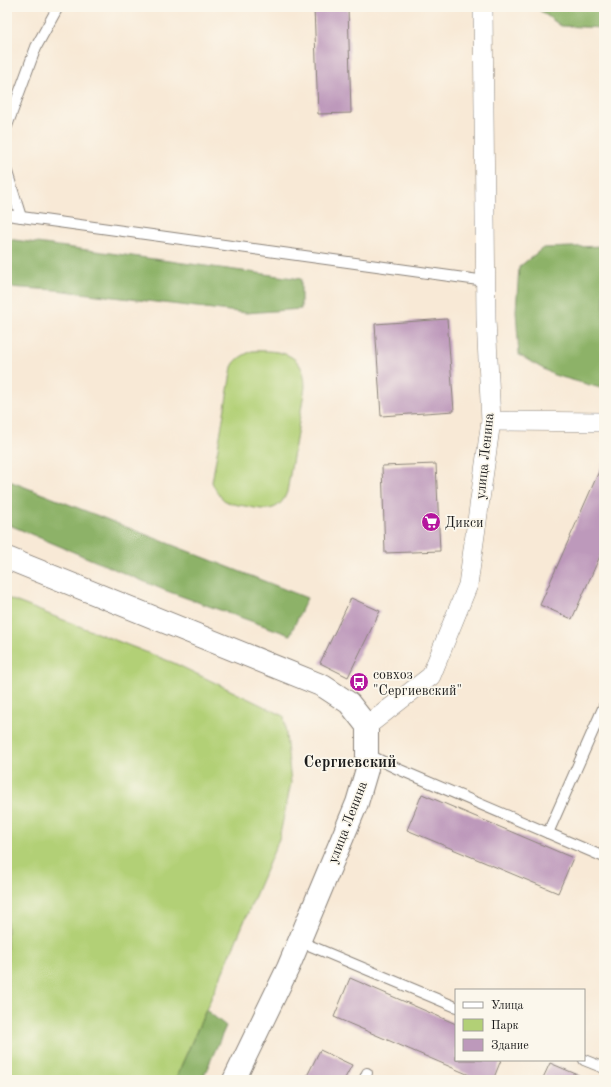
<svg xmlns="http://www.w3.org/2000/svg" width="611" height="1087" viewBox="0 0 611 1087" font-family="'Old Standard TT',serif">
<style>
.green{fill:#b2d076;stroke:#677649}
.forest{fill:#8db267;stroke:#546742}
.building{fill:#bd99bb}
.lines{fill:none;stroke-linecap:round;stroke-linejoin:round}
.service-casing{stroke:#8a8279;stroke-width:12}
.minor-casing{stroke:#8a8279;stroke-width:20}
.tertiary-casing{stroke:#8a8279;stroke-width:24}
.service{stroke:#fff;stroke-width:10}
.minor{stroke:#fff;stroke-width:19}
.tertiary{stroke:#fff;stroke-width:22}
.labels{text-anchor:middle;stroke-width:3.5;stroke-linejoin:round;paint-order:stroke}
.street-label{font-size:14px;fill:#1c1c1c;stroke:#fbf7ec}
.poi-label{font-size:14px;fill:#1c1c1c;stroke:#fbf7ec;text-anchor:start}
.quarter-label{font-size:16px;font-weight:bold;fill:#1c1c1c;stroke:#fbf7ec}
</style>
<rect width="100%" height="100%" fill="#fbf7ec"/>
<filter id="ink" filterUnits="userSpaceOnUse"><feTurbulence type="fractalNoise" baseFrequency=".025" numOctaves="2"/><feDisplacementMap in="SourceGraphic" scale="8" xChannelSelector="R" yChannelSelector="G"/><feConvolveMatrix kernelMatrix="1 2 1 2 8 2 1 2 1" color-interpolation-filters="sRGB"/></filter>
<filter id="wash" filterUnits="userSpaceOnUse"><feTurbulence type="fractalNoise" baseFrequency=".012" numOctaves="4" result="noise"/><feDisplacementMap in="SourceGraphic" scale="16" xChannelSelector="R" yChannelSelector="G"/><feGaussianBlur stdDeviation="0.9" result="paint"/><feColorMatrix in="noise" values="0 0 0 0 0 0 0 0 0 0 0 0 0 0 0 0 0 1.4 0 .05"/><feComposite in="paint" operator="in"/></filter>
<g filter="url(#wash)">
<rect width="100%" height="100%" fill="#f8e9d6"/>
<g class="green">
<path d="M252,351c29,-1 53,2 53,36l-18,105c-8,22 -23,18 -42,14 -7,-1 -15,-2 -21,-6 -6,-5 -9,-11 -12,-18l20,-115c4,-9 12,-12 20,-16z"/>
<path d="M7,598l167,65 110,53 7,67 -12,56 -51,121 -53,120h-168z"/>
</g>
<g class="forest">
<path d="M535,7h69v21l-43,-2z"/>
<path d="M7,239l294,40v30l-55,4 -190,-23 -49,-3z"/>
<path d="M604,246v143l-50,-14 -35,-20 -3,-44 3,-44 24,-19z"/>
<path d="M7,480l300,118 -17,37 -126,-45 -157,-66z"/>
<path d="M206,1010l20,16 -24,54h-27z"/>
</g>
<g id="blocks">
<g class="building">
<path d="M314,7h34l3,106 -33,1z"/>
<path d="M447,319l7,92 -73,5 -6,-92z"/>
<path d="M604,460v87l-32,72 -32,-14z"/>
<path d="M436,464l4,87 -55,2 -3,-87z"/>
<path d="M351,598l29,13 -32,66 -28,-14z"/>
<path d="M422,794l151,64 -15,35 -151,-63z"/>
<path d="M350,978l106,46v36h45l-8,20h-12l-147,-63z"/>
<path d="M320,1050l32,15 -8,15h-39z"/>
<path d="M550,1063l40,17h-48z"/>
</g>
</g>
</g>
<g filter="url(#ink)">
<use href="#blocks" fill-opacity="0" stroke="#8a8279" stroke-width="1"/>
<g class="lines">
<defs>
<g id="service">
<path d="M7,126l29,-79 22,-40"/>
<path d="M7,172l14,45"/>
<path d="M7,215l479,66"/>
<path d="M367,754l31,15 150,64 56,-127"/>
<path d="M548,833l56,24"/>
<path d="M299,941l157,66"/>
<path d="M584,1060l20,8"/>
<path d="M364,1080l3,-7"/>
</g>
<g id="minor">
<path d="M491,421l113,1"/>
<path d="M367,726l64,-50 37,-91 23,-164 -5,-102 -3,-312"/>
</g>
<path id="tertiary" d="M7,558l316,128 26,17 18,23v43l-10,34 -69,165 -54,112"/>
</defs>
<use href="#service" class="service-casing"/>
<use href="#minor" class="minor-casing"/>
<use href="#tertiary" class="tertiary-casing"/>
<use href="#service" class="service"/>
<use href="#minor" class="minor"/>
<use href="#tertiary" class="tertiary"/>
</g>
</g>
<defs>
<symbol id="supermarket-disc" viewBox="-11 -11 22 22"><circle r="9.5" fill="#b5179e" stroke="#fbf7ec"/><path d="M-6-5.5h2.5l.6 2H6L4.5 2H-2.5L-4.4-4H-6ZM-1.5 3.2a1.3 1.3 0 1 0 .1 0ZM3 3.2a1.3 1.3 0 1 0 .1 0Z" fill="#fff"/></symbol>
<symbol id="bus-disc" viewBox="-11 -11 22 22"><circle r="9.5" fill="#b5179e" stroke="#fbf7ec"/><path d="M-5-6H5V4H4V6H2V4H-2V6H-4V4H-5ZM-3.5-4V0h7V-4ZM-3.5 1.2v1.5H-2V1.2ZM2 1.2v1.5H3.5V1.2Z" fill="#fff"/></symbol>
</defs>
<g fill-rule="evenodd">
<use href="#supermarket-disc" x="420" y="511" width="22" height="22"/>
<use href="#bus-disc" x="348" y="671" width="22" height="22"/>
</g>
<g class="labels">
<g class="street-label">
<text transform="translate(484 456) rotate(-84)" y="5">улица Ленина</text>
<text transform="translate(347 822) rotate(-69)" y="5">улица Ленина</text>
</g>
<g class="poi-label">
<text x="445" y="527">Дикси</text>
<text x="373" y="679">совхоз<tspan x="373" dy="16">"Сергиевский"</tspan></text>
</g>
<g class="quarter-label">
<text x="350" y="767">Сергиевский</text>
</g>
</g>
<rect width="611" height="1087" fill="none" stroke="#fbf7ec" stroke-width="24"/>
<rect x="455" y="989" width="130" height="72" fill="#fbf7ec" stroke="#a29f99"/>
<rect x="463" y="1002" width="20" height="6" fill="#ffffff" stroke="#a29f99"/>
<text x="491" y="1009" font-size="12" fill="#1c1c1c">Улица</text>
<rect x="463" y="1019" width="20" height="12" fill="#b2d076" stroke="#a29f99"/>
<text x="491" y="1029" font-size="12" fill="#1c1c1c">Парк</text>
<rect x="463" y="1039" width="20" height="12" fill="#bd99bb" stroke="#a29f99"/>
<text x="491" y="1049" font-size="12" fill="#1c1c1c">Здание</text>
</svg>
